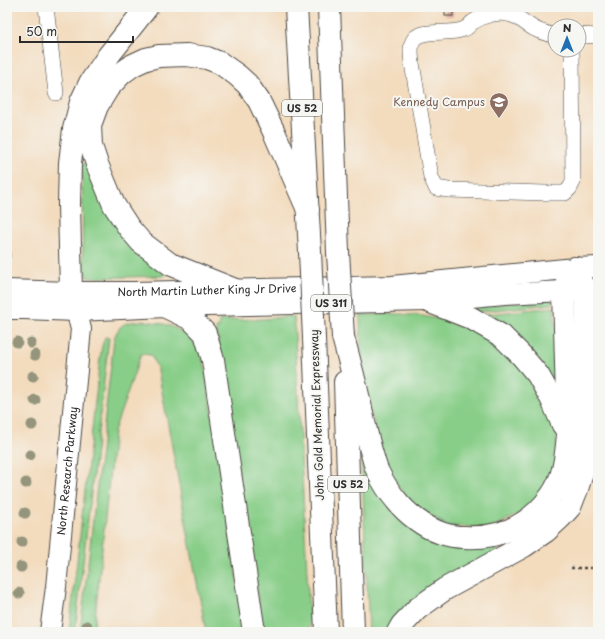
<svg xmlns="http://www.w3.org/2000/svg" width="605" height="639" viewBox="0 0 605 639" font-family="'Playpen Sans',sans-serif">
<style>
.green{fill:#88ce88;stroke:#5a7c5a}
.building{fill:#dbab9c}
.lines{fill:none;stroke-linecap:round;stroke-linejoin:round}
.minor-casing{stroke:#494541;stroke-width:16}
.major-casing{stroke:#494541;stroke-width:22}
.highway-casing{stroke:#494541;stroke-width:24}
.path{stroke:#494541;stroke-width:2.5;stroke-dasharray:3 3;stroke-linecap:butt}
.minor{stroke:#fff;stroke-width:15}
.major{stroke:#fff;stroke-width:20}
.highway{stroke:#fff;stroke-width:22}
.highway-bridge-casing{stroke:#494541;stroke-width:24;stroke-linecap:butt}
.highway-bridge{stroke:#fff;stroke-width:22}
.tree{fill:#94957c}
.labels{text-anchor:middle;stroke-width:4;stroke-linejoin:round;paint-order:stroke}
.shield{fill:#f6f6f2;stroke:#686867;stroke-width:1}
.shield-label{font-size:10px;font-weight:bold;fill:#2b2b2b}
.education-label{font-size:11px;fill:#785e54;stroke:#f6f6f2;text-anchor:end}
.street-label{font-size:11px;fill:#2b2b2b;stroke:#f6f6f2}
</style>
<rect width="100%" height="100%" fill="#f6f6f2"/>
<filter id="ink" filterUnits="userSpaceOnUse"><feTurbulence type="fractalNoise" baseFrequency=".025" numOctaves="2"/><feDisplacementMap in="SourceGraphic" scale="8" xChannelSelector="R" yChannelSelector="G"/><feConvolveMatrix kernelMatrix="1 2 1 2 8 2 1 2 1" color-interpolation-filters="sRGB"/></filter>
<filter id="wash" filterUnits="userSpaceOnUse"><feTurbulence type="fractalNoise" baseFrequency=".012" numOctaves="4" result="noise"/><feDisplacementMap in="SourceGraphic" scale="16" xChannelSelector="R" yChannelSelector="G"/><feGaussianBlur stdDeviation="0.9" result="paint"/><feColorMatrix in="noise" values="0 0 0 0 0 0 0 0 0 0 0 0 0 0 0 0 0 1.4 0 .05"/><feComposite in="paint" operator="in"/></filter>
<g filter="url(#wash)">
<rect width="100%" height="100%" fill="#f3dbbd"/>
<g class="green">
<path d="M88,163l80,110 -4,3 -77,2v-5h-4l-1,-109z"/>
<path d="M551,299l1,5 -76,8 -4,-5z"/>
<path d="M554,307l7,87 -81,-79z"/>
<path d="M401,314l22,2 21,4 25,10 3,-2 45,32 39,66 1,13 -2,31 -24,37 -39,21 -42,-2 -29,-15 -15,-13 -18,-26 -24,-83 -3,-37 -1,-37z"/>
<path d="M294,316l16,316h-47l-47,-304h3v-7l3,-1 41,-1z"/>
<path d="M145,321c15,2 25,3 38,12l2,-3 15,21 5,15 40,266h-39l-48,-262 -7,-15 -10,-1 -27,77 -20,196 -1,5h-13l34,-293c6,-18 14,-17 31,-18z"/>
<path d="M105,337l4,1 -34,294h-6l31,-274 2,-12z"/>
<path d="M361,448l25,52 108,44 2,7 -109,81h-18z"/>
</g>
<g id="blocks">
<g class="building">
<rect x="445" y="7" width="8" height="9"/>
<path d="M7,197h2l1,61h-3z"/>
</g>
</g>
</g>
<g filter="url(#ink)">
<use href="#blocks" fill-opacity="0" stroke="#494541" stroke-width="1"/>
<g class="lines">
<defs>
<g id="minor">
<path d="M46,7l10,86"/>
<path d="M555,35c-10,-1 -20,-5 -28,-11 -6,-4 -11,-9 -19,-10 -11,-2 -25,1 -35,8 -3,2 -5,6 -9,7 -13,6 -37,0 -48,8 -7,6 -5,18 -4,26l19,114 5,11 12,2 97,3h20l5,-5 3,-6 -1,-132"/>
<path d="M579,35l19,1"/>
</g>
<g id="major">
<path id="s1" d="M7,290l64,2h63l258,-6 183,-18 23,-1"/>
<path d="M7,309h17l52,2 90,-4 262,-6 76,-7 60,-3 34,-1"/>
<path id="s2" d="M50,632l6,-45 25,-258 -8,-31"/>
</g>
<g id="highway">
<path d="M296,7l14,245"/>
<path d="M329,7l9,245"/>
<path d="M235,290l-65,-26 -29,-22 -12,-14 -15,-23 -17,-41 -6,-18 -1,-21 7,-19 11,-18 14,-15 11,-8 13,-6 13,-3 28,-1 20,3 13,5 17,12 10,9 12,17 15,31 34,78"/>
<path d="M71,292l-2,-88 1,-41 4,-34 7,-27 9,-19 19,-28 38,-48"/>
<path d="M428,301l43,17 31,18 19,19 17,20 13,23 12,27"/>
<path d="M166,307l25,12 14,14 8,27 41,272"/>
<path d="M343,337c6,22 12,45 17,67 4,17 7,34 12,50 2,6 3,12 6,18 4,8 12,21 18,28 11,14 28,27 45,33 8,3 16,4 24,4 35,2 65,-12 86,-41 13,-18 15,-40 17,-61l-4,-144 11,-23"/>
<path d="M314,338l12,294"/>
<path d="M345,382l8,250"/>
<path d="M398,632l4,-7 15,-16 28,-20 79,-43 22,-15 15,-14 9,-10 7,-18 6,-19 2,-21 2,-54 -1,-105 -11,-22"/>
</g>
</defs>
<use href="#minor" class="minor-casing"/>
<use href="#major" class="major-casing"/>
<use href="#highway" class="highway-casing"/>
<path class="path" d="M571,568h27"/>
<use href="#minor" class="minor"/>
<use href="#major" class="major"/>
<use href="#highway" class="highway"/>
<defs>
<g id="highway-bridge">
<path d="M310,252l4,86"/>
<path d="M338,252l5,85"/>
</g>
</defs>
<use href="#highway-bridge" class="highway-bridge-casing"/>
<use href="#highway-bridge" class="highway-bridge"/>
</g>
<g class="tree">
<circle cx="17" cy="342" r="5.5"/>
<circle cx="31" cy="343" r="5.5"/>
<circle cx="35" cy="355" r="5.5"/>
<circle cx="33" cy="376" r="5.5"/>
<circle cx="35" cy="400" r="5.5"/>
<circle cx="32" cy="425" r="5.5"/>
<circle cx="30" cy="455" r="5.5"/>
<circle cx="26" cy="483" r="5.5"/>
<circle cx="25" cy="513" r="5.5"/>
<circle cx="22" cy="542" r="5.5"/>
<circle cx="21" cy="567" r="5.5"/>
<circle cx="19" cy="593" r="5.5"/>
<circle cx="87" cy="626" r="5.5"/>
</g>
</g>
<defs>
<symbol id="school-pin" viewBox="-11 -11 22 30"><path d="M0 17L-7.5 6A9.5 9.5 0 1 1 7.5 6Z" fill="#8d6e63" stroke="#f6f6f2"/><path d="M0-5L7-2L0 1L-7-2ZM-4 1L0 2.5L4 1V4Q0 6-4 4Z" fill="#fff"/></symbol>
</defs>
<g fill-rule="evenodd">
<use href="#school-pin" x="488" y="91" width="22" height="30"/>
</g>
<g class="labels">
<g class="shield">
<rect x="282" y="100" width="40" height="16" rx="3"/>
<rect x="311" y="295" width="40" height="16" rx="3"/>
<rect x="328" y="476" width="40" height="16" rx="3"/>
</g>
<g class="shield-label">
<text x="302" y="112">US 52</text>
<text x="331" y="307">US 311</text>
<text x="348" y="488">US 52</text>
</g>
<g class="education-label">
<text x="485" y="106">Kennedy Campus</text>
</g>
<g class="street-label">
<text dy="4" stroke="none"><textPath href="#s1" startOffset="200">North Martin Luther King Jr Drive</textPath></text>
<text transform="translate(317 415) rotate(-92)" y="4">John Gold Memorial Expressway</text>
<text dy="4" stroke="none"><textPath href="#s2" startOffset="162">North Research Parkway</textPath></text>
</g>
</g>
<rect width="605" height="639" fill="none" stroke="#f6f6f2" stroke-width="24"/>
<g transform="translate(567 38)"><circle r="19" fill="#f6f6f2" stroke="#a5a5a2"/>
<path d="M0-3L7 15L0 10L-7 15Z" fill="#1f6fb2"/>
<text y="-6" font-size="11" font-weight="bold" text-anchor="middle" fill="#2b2b2b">N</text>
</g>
<path d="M20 36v6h113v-6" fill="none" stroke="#2b2b2b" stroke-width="2"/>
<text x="26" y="36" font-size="12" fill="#2b2b2b" stroke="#f6f6f2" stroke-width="3" paint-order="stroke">50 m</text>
</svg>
